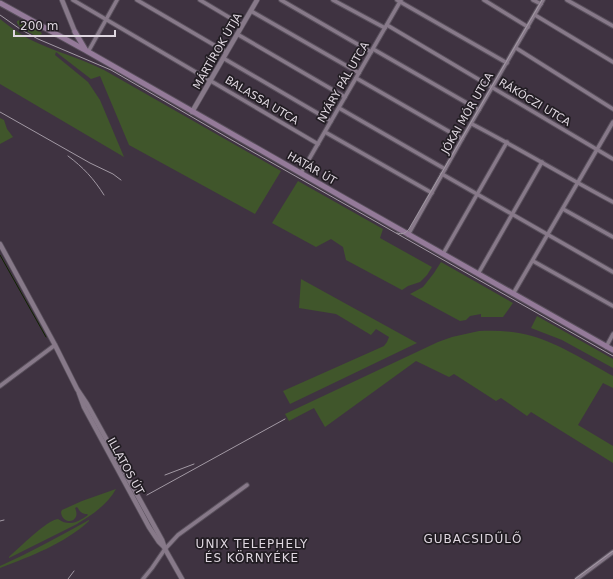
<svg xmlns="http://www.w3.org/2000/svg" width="613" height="579" viewBox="0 0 613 579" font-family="'DejaVu Sans',sans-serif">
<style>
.green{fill:#40562b}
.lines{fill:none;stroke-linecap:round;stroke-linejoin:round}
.stream{stroke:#102300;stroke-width:1}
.minor-casing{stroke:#59505c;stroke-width:5.5}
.tertiary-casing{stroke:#59505c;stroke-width:6}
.secondary-casing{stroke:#59505c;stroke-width:7}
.minor{stroke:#877989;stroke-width:3.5}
.tertiary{stroke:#877989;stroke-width:4.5}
.secondary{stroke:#947a99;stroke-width:5}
.tram{stroke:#a299a4;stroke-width:1}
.rail{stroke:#a299a4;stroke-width:1}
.labels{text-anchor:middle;stroke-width:3.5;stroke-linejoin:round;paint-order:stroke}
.street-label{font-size:11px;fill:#dfd7e0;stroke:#221d23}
.neighbourhood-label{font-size:12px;letter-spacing:1px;fill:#dfd7e0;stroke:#221d23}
</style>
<rect width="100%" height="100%" fill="#3f3341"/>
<g class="green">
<path d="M0,19c9,7 18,14 29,20 24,12 51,19 75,31l177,101 -26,43 -126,-69 -29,-69 -9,3 -35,-27 -1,3 33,27 12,18 24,57 -124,-73z"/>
<path d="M20,20l21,12 1,2 -5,3 -18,-11 -2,-3v-2z"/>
<path d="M0,118l4,2 3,9 6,8 -13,7z"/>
<path d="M298,181l85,48 -3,9 52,29 -5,8 -7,7 -12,4 -6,4 -56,-30 -3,-13 -12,-8 -15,8 -44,-24z"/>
<path d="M441,262l72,41 -10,14h-22v-3l-11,2 -4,4 -6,1 -50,-27 13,-7 11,-14z"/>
<path d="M301,279l116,64 -127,61 -7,-13 101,-45 3,-4 2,-5 -13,-8 -5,6 -35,-21 -37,-6z"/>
<path d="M537,316l76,43v9l-51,-28 -31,-12z"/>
<path d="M479,331c18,-1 36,0 53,5 26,7 57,27 81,40v12l-10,-5 -25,42 35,21v17l-82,-51 -4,4 -26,-18 -5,3 -42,-27 -5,3 -33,-16 -91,66 -11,-19 -25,13 -4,-7 153,-72 14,-5z"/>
<path d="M116,489c-8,15 -24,26 -39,35l-68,34v-1c10,-9 38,-37 49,-38 11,8 20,3 30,-4l-1,-1c-6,0 -7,-3 -10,-7l-2,1c7,15 -13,18 -14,4l1,-2 20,-9z"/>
<path d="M89,520v1c-25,23 -58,35 -89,47v-2c31,-14 60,-30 89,-46z"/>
</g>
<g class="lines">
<path class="stream" d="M0,255l46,82"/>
<defs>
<g id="minor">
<path d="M73,0l245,144"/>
<path d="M137,0l89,52"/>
<path d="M200,0l42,25"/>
<path d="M281,0l90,52"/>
<path d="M333,0l52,28"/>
<path d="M397,0l110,63"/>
<path d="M484,0l44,27"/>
<path d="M533,0l8,4"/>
<path d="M567,0l46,26"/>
<path d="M251,11l108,62"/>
<path d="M535,15l78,47"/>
<path d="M387,25l226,134"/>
<path d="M237,34l108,63"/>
<path d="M516,48l97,61"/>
<path d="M373,49l106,61"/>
<path d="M88,52l29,-52"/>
<path d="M223,58l108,63"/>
<path d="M356,78l106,61"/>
<path d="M339,108l106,61"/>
<path d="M472,124c48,25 94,53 141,78"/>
<path d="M325,132l107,61"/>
<path d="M301,173l100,-173"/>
<path d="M442,174l171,98"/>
<path d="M563,209l50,28"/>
<path d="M408,235l54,-96 81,-139"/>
<path d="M443,254l64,-112"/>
<path d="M533,261l80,45"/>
<path d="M478,274l64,-112"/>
<path d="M513,294l100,-172"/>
<path d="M606,347l7,-13"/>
<path d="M0,386l55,-41"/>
<path d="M143,579l9,-11 13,-19 13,-14 69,-50"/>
<path d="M577,579l36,-27"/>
</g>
<g id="tertiary">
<path d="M62,0l13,32"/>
<path d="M192,112l65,-112"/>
<path d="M0,244l55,101 22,44 10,15 75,136 3,9 17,30"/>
<path d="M79,393l5,14 65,120 10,15 5,5"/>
</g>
<g id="secondary">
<path d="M0,3l85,47 268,153 260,147"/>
<path d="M75,32l10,17"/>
</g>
</defs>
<use href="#minor" class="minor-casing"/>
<use href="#tertiary" class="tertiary-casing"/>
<use href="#secondary" class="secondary-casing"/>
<use href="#minor" class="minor"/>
<use href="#tertiary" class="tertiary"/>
<use href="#secondary" class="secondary"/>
<g class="tram">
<path d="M0,15l20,14 18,10 73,31 119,69 383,217"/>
<path d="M397,233c5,2 9,0 12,-4l133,-229"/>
<path d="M575,579l38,-28"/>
</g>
<g class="rail">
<path d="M0,112l90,51 23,11 8,6"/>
<path d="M68,156c15,11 26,23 36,39"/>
<path d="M165,475l29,-11"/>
<path d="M147,495l138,-76"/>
<path d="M0,521l4,-1"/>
<path d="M68,579l6,-8"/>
</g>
</g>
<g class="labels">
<g class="street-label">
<text transform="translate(217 51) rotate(-60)" y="4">MÁRTÍROK ÚTJA</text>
<text transform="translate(343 82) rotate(-60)" y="4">NYÁRY PÁL UTCA</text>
<text transform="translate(262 100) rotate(31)" y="4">BALASSA UTCA</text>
<text transform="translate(535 102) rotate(31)" y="4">RÁKÓCZI UTCA</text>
<text transform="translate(467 113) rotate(-60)" y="4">JÓKAI MÓR UTCA</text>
<text transform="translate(312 168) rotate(30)" y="4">HATÁR ÚT</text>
<text transform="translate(126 466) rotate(61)" y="4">ILLATOS ÚT</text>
</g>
<g class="neighbourhood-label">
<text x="473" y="543">GUBACSIDŰLŐ</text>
<text x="252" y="548">UNIX TELEPHELY<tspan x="252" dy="14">ÉS KÖRNYÉKE</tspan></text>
</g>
</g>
<path d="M14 30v6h101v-6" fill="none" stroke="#dfd7e0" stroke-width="2"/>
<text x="20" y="30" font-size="12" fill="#dfd7e0" stroke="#221d23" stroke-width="3" paint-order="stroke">200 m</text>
</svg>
